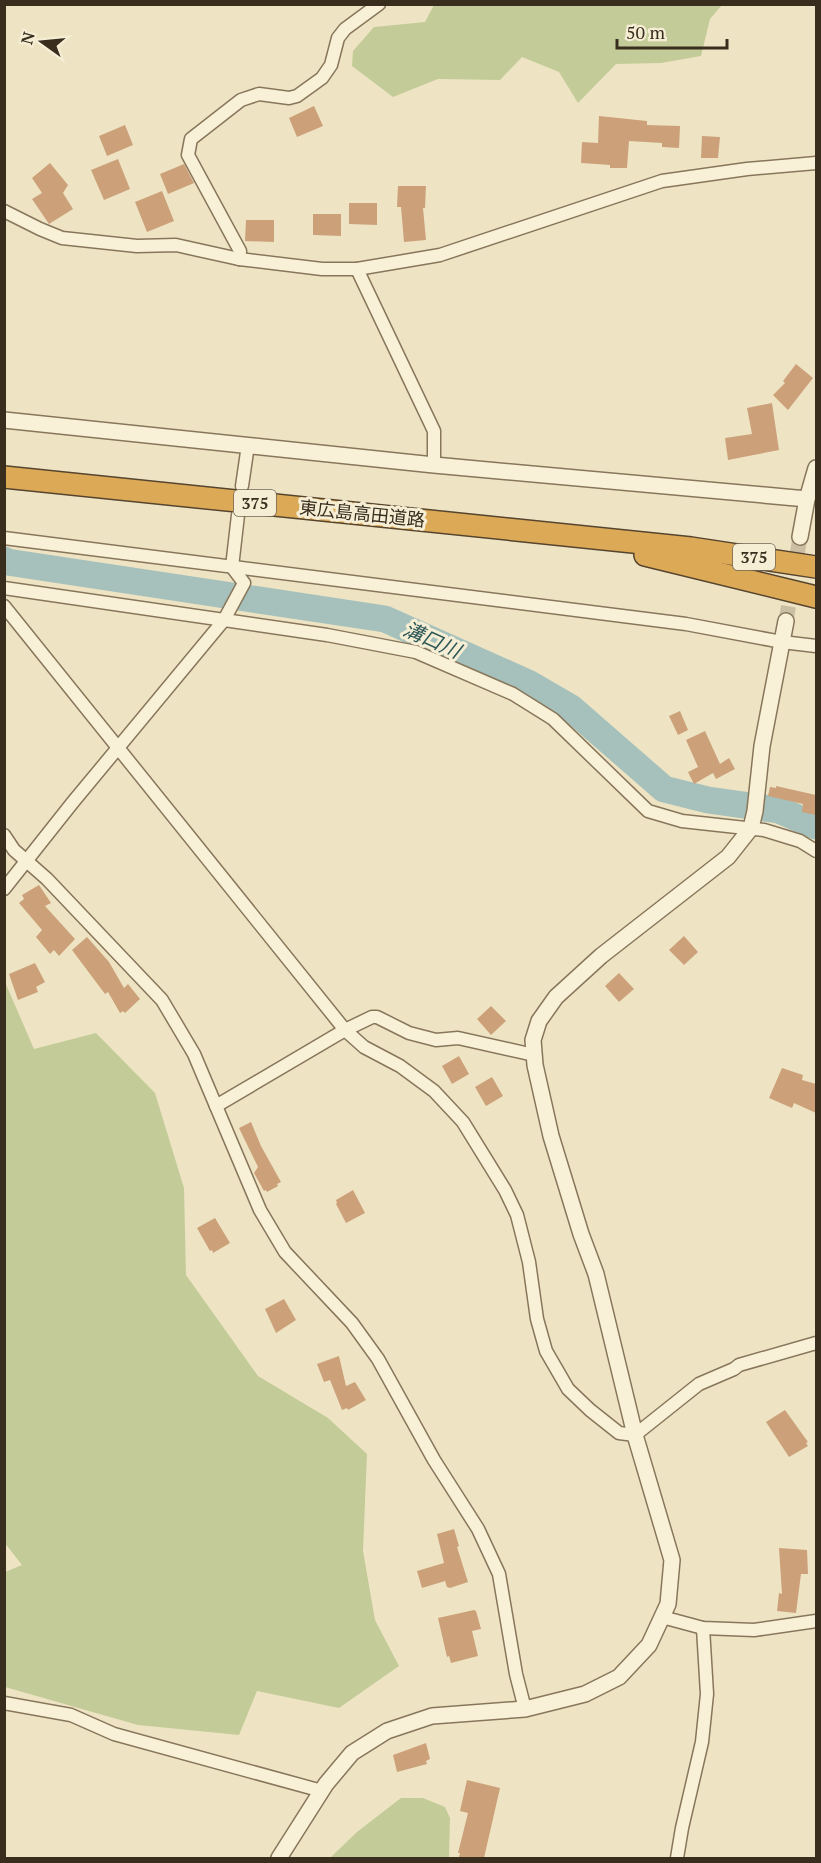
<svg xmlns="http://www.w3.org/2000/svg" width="821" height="1863" viewBox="0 0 821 1863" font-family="'PT Serif','Noto Sans JP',serif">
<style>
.green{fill:#c3cc98}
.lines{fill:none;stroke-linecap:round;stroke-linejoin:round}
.river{stroke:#a6c1bb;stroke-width:27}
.building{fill:#cca17a}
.tertiary-tunnel{stroke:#cabfa3;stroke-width:15;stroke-dasharray:15 8;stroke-linecap:butt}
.minor-casing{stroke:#88765b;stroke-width:15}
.tertiary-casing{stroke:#88765b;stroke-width:18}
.motorway-casing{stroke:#56442f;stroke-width:24}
.minor{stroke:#f9f1d7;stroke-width:12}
.tertiary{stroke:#f9f1d7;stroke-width:15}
.motorway{stroke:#dca956;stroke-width:21}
.labels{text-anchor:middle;stroke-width:6;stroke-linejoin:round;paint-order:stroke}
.shield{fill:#f5eed4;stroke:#716755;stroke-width:1.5}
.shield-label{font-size:16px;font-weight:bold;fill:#392d1e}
.street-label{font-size:18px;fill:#392d1e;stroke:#f5eed4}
.water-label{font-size:20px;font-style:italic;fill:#2e5858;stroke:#f5eed4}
</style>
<rect width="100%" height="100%" fill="#eee4c4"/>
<g class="green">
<path d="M434,5v-1l288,1 -12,14 -9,37 -40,7 -45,1 -38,39 -19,-31 -37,-15 -22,23 -62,-1 -45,18 -41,-31 1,-15 21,-24 51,-5z"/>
<path d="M5,982l29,67 62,-16 59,60 29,95 2,87 72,101 70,42 39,36 -4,97 12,69 24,46 -60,42 -82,-17 -18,44 -101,-10 -133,-38v-115l17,-7 -18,-23z"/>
<path d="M401,1798h22l22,9 5,11 -1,40h-119l27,-26z"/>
</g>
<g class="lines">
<path class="river" d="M4,560l3,2 378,57 143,64 43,25 93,81 44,11 71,10 37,16"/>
</g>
<g class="building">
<path d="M314,106l9,20 -26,11 -8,-19z"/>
<path d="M599,116l48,5v4l33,1 -1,22 -17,-1v-4l-33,-2 -2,27h-17v-3l-29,-2 1,-21 16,1z"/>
<path d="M125,125l8,20 -26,11 -8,-20z"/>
<path d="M702,136l18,1 -2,21h-17z"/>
<path d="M118,159l12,30 -26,11 -13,-30z"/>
<path d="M50,163l18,22 -5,8 10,16 -24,15 -17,-25 10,-6 -10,-15z"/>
<path d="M184,164l10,19 -26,11 -8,-20z"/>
<path d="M398,186h28l-1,22h-2l3,32 -22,2 -3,-35h-4z"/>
<path d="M162,191l12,30 -27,11 -12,-30z"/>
<path d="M349,203h28v22l-28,-1z"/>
<path d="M313,214h28v22l-28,-1z"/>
<path d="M246,220h28v22l-29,-1z"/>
<path d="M796,364l17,14 -25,32 -15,-15 12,-12 -2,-2z"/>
<path d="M772,403l7,47 -51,10 -3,-22 27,-4 -5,-26z"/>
<path d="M680,711l8,19 -10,5 -9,-19z"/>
<path d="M705,731l15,33 9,-6 6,11 -19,10 -3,-6 -19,11 -6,-12 10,-5 -12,-27z"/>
<path d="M776,786l40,9v20l-14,-3 1,-8 -35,-8 2,-9 6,1z"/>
<path d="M39,885l12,18 -6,3 30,33 -16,17 -5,-6 -4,4 -14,-17 6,-7 -23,-27 5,-4 -2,-4z"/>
<path d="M684,936l14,16 -14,13 -15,-15z"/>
<path d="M87,937l22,25 15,26 4,-4 12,15 -15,14 -2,-2 -3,2 -12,-21 -3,2 -33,-44z"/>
<path d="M35,963l10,19 -9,5 2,5 -20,8 -9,-26z"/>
<path d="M619,973l15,16 -15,13 -14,-16z"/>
<path d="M491,1006l15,15 -15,14 -14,-16z"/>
<path d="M459,1056l10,18 -17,10 -10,-18z"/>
<path d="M782,1068l21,7 -1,5 14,4v29l-22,-10 -2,5 -23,-10z"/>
<path d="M492,1077l11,19 -17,10 -11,-19z"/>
<path d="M251,1122l10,24 20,36 -4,2 1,2 -11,6 -1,-2 -2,1 -10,-18 4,-6 -19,-39z"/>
<path d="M353,1190l12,23 -19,10 -10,-19 1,-1 -1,-3z"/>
<path d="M215,1218l15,25 -17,10 -1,-3 -2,1 -13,-23z"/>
<path d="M284,1299l12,21 -20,13 -11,-24z"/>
<path d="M339,1356l7,30 9,-4 11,18 -18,10 -1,-2 -5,2 -12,-30 -6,2 -7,-18z"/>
<path d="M785,1410l23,32 -2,1 2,3 -19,11 -23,-35z"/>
<path d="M454,1529l5,17 -2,1 11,35 -18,6 -3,-1 -2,-6 -23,7 -5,-17 27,-8 -7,-29z"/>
<path d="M779,1548l28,2 1,24h-7l-5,39 -19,-2 2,-18 3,1z"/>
<path d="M474,1610l2,1 5,18 -9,2 6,25 -27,7 -2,-7 -2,1 -9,-39z"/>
<path d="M426,1743l4,16 -4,2 1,3 -30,8 -4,-17z"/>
<path d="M467,1780l33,8 -16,70 -25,-1 1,-4h-2l10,-40 -8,-2z"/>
</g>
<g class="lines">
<path class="tertiary-tunnel" d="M786,621l14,-84"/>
<defs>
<g id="minor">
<path d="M4,211l36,18 22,9 75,8 39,-1 63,14 83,10h35l83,-14 222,-74 85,-12 69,-6"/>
<path d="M239,259l1,-8 -52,-96 3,-16 50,-39 18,-6 30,4 8,-2 25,-18 9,-13 7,-27 7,-9 34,-25"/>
<path d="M357,269l77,162v34"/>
<path d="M242,486l6,-41"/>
<path d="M4,538l682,86 96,18 34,4"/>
<path d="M4,588l323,47 89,17 97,42 40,25 95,92 34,10 82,9 36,11 16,10"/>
<path d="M4,606l341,424 19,17 36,19 34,25 29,31 42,68 12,25 12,47 8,57 9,32 22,38 22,21 29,23 16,2 64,-51 35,-15 5,-4 77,-22"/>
<path d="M4,835l10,15 33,29 115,121 32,54 66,156 25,42 67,71 26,36 56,101 44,69 21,45 17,100 9,35"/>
<path d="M4,889l69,-87 151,-182 20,-37 -12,-16 6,-52"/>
<path d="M216,1106l129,-76 27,-13h5l32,16 27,7 22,-2 76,17"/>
<path d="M662,1617l41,11 51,2 62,-9"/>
<path d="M4,1703l67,12 43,19 208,57"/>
<path d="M677,1858l5,-30 20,-86 5,-48 -4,-66"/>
</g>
<g id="tertiary">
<path d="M4,420l430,45 373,34"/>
<path d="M800,537l7,-38 9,-31"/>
<path d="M279,1858l47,-74 26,-31 35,-22 45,-15 93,-7 60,-15 34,-17 30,-32 13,-28 6,-13 4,-44 -37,-125 -39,-161 -15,-40 -30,-98 -16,-71 -2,-25 6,-19 17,-24 45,-41 127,-99 23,-29 4,-17 7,-65 24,-125"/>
</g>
<g id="motorway">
<path d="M4,477l687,71 125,19"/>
<path d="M645,555l171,42"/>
</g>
</defs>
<use href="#minor" class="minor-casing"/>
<use href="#tertiary" class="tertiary-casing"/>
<use href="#motorway" class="motorway-casing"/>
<use href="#minor" class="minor"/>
<use href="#tertiary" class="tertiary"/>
<use href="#motorway" class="motorway"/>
</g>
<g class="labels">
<g class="shield">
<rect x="234" y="490" width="42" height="26" rx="4.5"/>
<rect x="733" y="544" width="42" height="26" rx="4.5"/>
</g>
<g class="shield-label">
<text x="255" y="509">375</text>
<text x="754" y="563">375</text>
</g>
<g class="street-label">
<text transform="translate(362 514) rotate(6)" y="6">東広島高田道路</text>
</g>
<g class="water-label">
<text transform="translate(432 640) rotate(24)" y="7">溝口川</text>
</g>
</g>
<rect width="821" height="1863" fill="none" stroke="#392d1e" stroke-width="12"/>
<g transform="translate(42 42) rotate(285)" stroke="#f5eed4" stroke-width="4.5" paint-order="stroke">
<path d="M0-4.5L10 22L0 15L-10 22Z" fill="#392d1e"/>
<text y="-9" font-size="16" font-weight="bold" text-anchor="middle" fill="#392d1e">N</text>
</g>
<path d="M617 39v9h110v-9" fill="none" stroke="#392d1e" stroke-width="3"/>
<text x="626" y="39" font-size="18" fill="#392d1e" stroke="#f5eed4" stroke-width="4.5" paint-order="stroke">50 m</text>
</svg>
